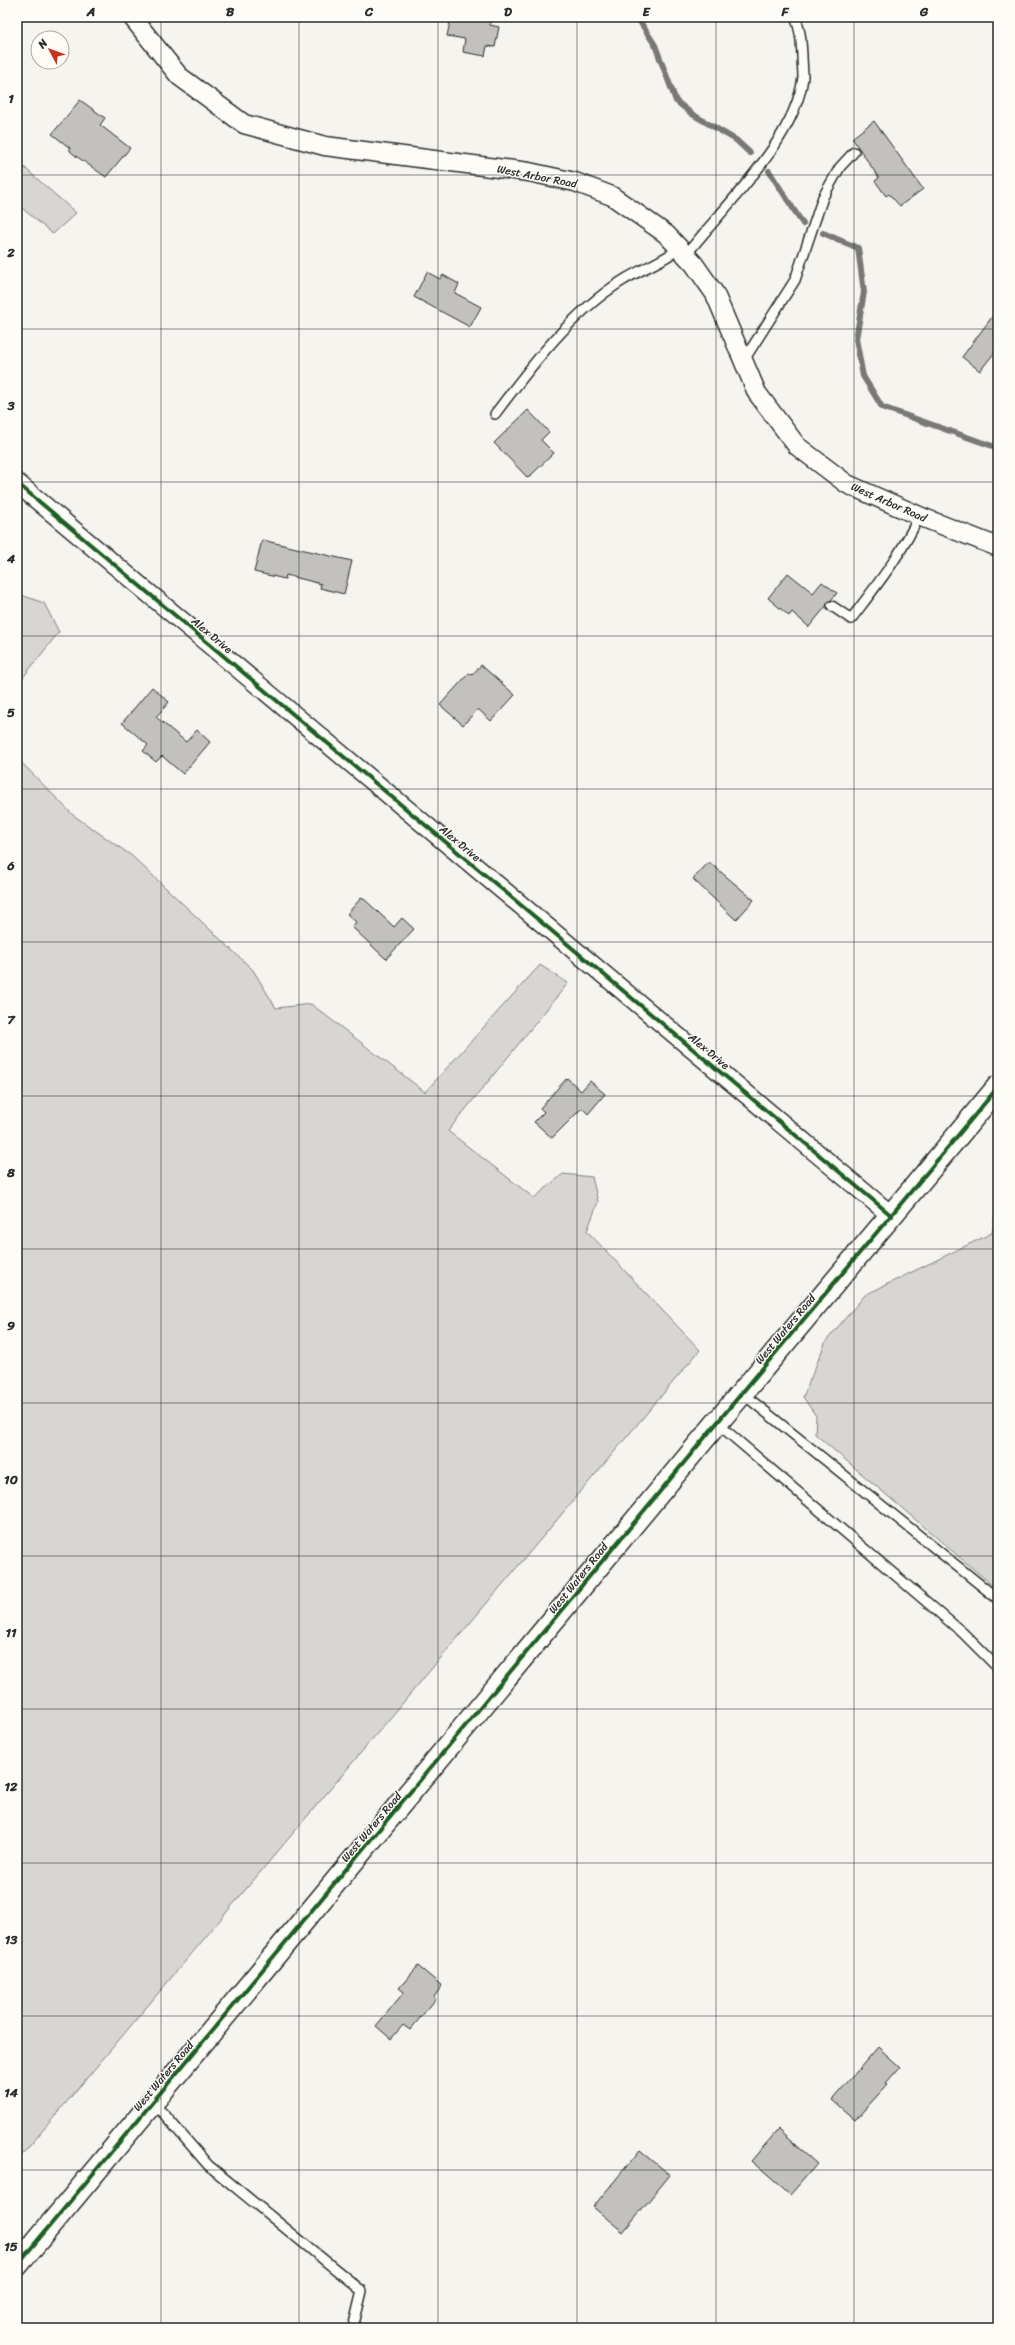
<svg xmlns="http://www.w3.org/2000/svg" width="1015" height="2345" viewBox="0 0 1015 2345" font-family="Sriracha,sans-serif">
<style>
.green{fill:#d7d6d2;stroke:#81807e}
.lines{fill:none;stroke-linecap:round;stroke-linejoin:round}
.stream{stroke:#797877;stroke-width:6}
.building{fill:#c2c1be;stroke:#2b2b2b}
.service-casing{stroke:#2b2b2b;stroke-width:12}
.minor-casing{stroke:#2b2b2b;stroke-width:21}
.tertiary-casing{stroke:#2b2b2b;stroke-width:25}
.service{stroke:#fdfcf7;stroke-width:9}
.minor{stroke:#fdfcf7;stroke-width:18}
.tertiary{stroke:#fdfcf7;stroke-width:22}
.cycleway-casing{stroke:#fdfcf7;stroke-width:6}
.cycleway{stroke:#1b5e20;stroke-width:4}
.grid{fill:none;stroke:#2b2b2b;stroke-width:1;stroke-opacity:0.55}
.labels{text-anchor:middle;stroke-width:3;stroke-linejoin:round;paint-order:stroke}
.street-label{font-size:11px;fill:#2b2b2b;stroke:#fdfcf7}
.neatline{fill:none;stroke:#2b2b2b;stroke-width:1.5}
.grid-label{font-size:13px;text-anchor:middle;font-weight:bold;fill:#2b2b2b}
</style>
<rect width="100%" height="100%" fill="#f5f4ef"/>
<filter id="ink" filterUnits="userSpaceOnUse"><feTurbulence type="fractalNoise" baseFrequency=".025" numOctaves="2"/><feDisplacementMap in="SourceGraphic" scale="8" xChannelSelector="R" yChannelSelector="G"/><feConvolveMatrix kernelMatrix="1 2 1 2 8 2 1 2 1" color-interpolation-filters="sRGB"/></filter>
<g filter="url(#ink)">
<g class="green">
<path d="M17,161l59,52 -23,21 -36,-30z"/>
<path d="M21,595l23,8 15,29 -42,53v-87z"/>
<path d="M17,758l56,57 59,41 121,114 23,38 35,-4 114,88 115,-127 28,18 -120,148 86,67 29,-24 29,3 6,25 -11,29 113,119 -683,811z"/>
<path d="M998,1197v393l-183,-156 1,-18 -13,-19 23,-56 39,-46 127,-62z"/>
</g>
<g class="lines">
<g class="stream">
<path d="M637,17l18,28 21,56 16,13 44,26 14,13"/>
<path d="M769,171l34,53"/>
<path d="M823,233l35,15 6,44 -8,47 7,37 19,31 116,41"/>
</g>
</g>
<g class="building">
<path d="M451,17h40l-1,8 9,2 -4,20 -8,-1 -2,10 -22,-4 2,-13 -18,-3z"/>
<path d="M80,100l25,18 -5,7 30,23 -24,29 -30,-21 -6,-5v-3l-18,-14z"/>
<path d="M874,121l49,68 -23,17 -11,-12 -3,2 -11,-15 4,-3 -27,-40z"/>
<path d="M427,272l13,7 3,-4 16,9 -4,9 26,14 -11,20 -56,-30z"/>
<path d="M998,309v39l-18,23 -18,-14z"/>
<path d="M528,410l21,22 -8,8 13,13 -26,25 -34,-35z"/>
<path d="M262,540l90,21 -8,33 -24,-6 1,-4 -35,-9 -1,4 -31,-7z"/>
<path d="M788,573l25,20 9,-11 15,11 -28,34 -17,-15 -3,4 -21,-18z"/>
<path d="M481,665l34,30 -24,26 -13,-12 -15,16 -23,-20 29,-32 3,2z"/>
<path d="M152,687l17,15 -13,15 30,25 11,-12 13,12 -27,32 -21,-18 -6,6 -13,-11 5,-6 -26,-22z"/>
<path d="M709,862l45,38 -18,20 -43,-41z"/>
<path d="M362,897l32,30 8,-9 12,11 -28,30 -34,-32 4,-5 -9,-8z"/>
<path d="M567,1078l14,13 9,-10 15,13 -17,20 -6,-6 -30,30 -18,-16 10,-10 -4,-4z"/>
<path d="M418,1966l24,20 -8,11 2,2 -26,31 -7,-5 -12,14 -15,-13 28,-34 -5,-4z"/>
<path d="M878,2047l22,20 -14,16 2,1 -33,36 -23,-20z"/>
<path d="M778,2130l39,34 -27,31 -39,-34z"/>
<path d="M640,2150l30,25 -47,57 -30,-25z"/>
</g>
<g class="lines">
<defs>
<g id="service">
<path d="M686,255c38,-49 110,-115 117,-178 0,-7 -1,-15 -1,-22 -1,-14 -1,-25 -7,-38"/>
<path d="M744,360l51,-80 28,-83 17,-30 14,-15"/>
<path d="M495,414c36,-48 76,-101 127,-133 19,-12 40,-19 58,-33"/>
<path d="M832,606l19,13c25,-33 51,-65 68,-103"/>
<path d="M742,1393l256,206"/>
<path d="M717,1423l246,210 35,35"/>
<path d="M152,2104l12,10 44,51 154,126 -9,37"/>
</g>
<g id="minor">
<path d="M132,17l47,59 65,48 81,22 204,26 46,10 37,14 54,38 28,30 21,30 42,99 40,53 50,38 77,34 74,29"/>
<path d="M17,483l875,733"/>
</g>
<path id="tertiary" d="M17,2265c234,-280 467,-561 699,-841 94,-113 189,-224 282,-337"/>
</defs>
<use href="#service" class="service-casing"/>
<use href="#minor" class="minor-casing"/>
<use href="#tertiary" class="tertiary-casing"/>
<use href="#service" class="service"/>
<use href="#minor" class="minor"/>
<use href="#tertiary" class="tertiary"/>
<defs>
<g id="cycleway">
<path d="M17,483l875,733"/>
<path d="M17,2265c234,-280 467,-561 699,-841 94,-113 189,-224 282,-337"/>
</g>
</defs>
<use href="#cycleway" class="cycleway-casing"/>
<use href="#cycleway" class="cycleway"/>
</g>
</g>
<path class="grid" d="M161,17v2311M299,17v2311M438,17v2311M577,17v2311M716,17v2311M854,17v2311M17,175h981M17,329h981M17,482h981M17,636h981M17,789h981M17,942h981M17,1096h981M17,1249h981M17,1403h981M17,1556h981M17,1709h981M17,1863h981M17,2016h981M17,2170h981"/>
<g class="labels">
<g class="street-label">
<text transform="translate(537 176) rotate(11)" y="4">West Arbor Road</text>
<text transform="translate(889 502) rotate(24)" y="4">West Arbor Road</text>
<text transform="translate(212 635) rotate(40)" y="4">Alex Drive</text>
<text transform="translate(460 843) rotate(40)" y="4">Alex Drive</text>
<text transform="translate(709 1051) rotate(40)" y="4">Alex Drive</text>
<text transform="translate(785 1329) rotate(-50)" y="4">West Waters Road</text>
<text transform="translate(578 1578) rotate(-51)" y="4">West Waters Road</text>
<text transform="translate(371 1827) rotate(-50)" y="4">West Waters Road</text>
<text transform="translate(163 2076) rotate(-50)" y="4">West Waters Road</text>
</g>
</g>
<rect width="1015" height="2345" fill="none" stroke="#fdfcf7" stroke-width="44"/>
<g transform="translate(50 50) rotate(311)"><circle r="19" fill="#fdfcf7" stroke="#a9a8a5"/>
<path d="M0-3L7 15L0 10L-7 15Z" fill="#c8321e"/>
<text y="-6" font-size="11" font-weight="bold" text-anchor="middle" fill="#2b2b2b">N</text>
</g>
<rect x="22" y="22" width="971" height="2301" class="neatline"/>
<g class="grid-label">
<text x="91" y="16">A</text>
<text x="230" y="16">B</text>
<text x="369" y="16">C</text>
<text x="508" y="16">D</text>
<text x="646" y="16">E</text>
<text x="785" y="16">F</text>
<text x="924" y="16">G</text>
<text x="11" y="103">1</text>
<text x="11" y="257">2</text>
<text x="11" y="410">3</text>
<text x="11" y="563">4</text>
<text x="11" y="717">5</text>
<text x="11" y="870">6</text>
<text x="11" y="1024">7</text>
<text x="11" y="1177">8</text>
<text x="11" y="1330">9</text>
<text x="11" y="1484">10</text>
<text x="11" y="1637">11</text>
<text x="11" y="1791">12</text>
<text x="11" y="1944">13</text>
<text x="11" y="2097">14</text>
<text x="11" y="2251">15</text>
</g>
</svg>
